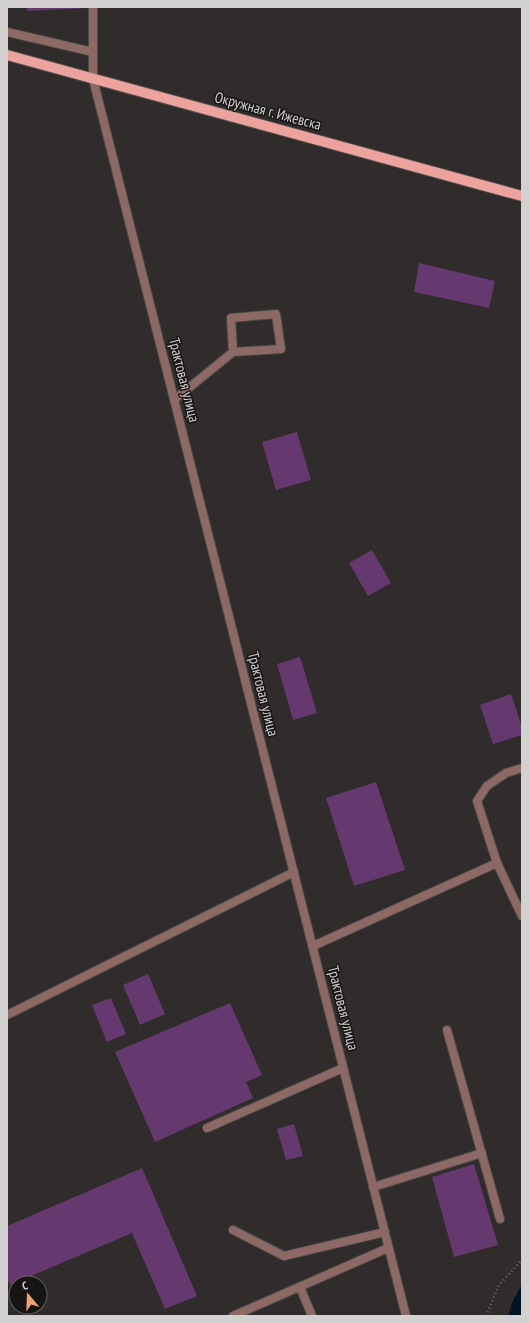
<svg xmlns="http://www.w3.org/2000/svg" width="529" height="1323" viewBox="0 0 529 1323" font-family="'PT Sans Narrow',sans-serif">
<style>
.water{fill:#001421}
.building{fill:#65386f}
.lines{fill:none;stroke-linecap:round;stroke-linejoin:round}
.service-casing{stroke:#4d4a49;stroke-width:10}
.minor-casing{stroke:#4d4a49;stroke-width:10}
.tertiary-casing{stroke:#4d4a49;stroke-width:10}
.primary-casing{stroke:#4d4a49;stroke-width:12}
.path{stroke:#6c6967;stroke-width:2.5;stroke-dasharray:1 3;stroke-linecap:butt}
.service{stroke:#8d6966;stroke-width:8}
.minor{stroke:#8d6966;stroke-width:8}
.tertiary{stroke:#8d6966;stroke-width:8}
.primary{stroke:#eca39e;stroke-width:10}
.labels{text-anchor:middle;stroke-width:3;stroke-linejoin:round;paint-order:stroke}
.street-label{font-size:15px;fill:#d3d1cf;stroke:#171514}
</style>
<rect width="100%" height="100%" fill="#302c2b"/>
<path class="water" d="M522,1284v32h-14l4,-13z"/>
<g class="building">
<path d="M27,7h61v1l-61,3z"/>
<path d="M419,263l76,18 -6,27 -75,-16z"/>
<path d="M297,432l14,48 -35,10 -14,-48z"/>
<path d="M372,550l19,33 -23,13 -19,-33z"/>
<path d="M300,657l17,56 -24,7 -16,-56z"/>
<path d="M511,694l11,33v8l-29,9 -13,-39z"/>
<path d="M376,782l29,88 -51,16 -28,-88z"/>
<path d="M148,974l17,40 -25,11 -17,-40z"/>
<path d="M111,998l15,36 -19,8 -15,-37z"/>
<path d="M230,1003l32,72 -16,7 7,16 -98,44 -40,-90z"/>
<path d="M294,1124l9,32 -17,4 -9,-31z"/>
<path d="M474,1164l24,81 -44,12 -22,-80z"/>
<path d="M142,1168l55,128 -32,13 -33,-76 -122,52 -3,-8v-51z"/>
</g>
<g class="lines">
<defs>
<g id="service">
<path d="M7,32l86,20"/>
<path d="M174,400l59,-48 48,-3 -5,-35 -45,4 2,34"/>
<path d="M7,1015l287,-143"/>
<path d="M447,1030l53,189"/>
<path d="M207,1128l136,-60"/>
<path d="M373,1187l109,-34"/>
<path d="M233,1230l51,26 101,-24"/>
<path d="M300,1287l12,29"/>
<path d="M233,1316l155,-68"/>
</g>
<g id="minor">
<path d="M93,79v-72"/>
<path d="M522,768l-16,5 -19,13 -10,15 20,62 25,53"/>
<path d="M313,946l184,-83"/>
</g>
<path id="tertiary" d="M93,79l313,1237"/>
<path id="primary" d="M7,55l515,141"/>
</defs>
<use href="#service" class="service-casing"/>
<use href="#minor" class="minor-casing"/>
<use href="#tertiary" class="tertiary-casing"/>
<use href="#primary" class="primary-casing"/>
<path class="path" d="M486,1316l13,-31 23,-25"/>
<use href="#service" class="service"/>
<use href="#minor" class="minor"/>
<use href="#tertiary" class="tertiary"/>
<use href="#primary" class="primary"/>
</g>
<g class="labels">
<g class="street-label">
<text transform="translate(268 111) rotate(15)" y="5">Окружная г. Ижевска</text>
<text transform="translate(184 380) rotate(76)" y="5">Трактовая улица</text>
<text transform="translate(263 694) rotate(76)" y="5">Трактовая улица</text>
<text transform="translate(343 1008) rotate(76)" y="5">Трактовая улица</text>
</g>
</g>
<rect width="529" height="1323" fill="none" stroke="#d3d1cf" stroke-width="16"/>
<g transform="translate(28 1295) rotate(341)"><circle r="19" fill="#171514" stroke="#62605f"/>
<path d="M0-3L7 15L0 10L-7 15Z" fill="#efa376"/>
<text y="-6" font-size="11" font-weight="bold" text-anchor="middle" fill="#d3d1cf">С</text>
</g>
</svg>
